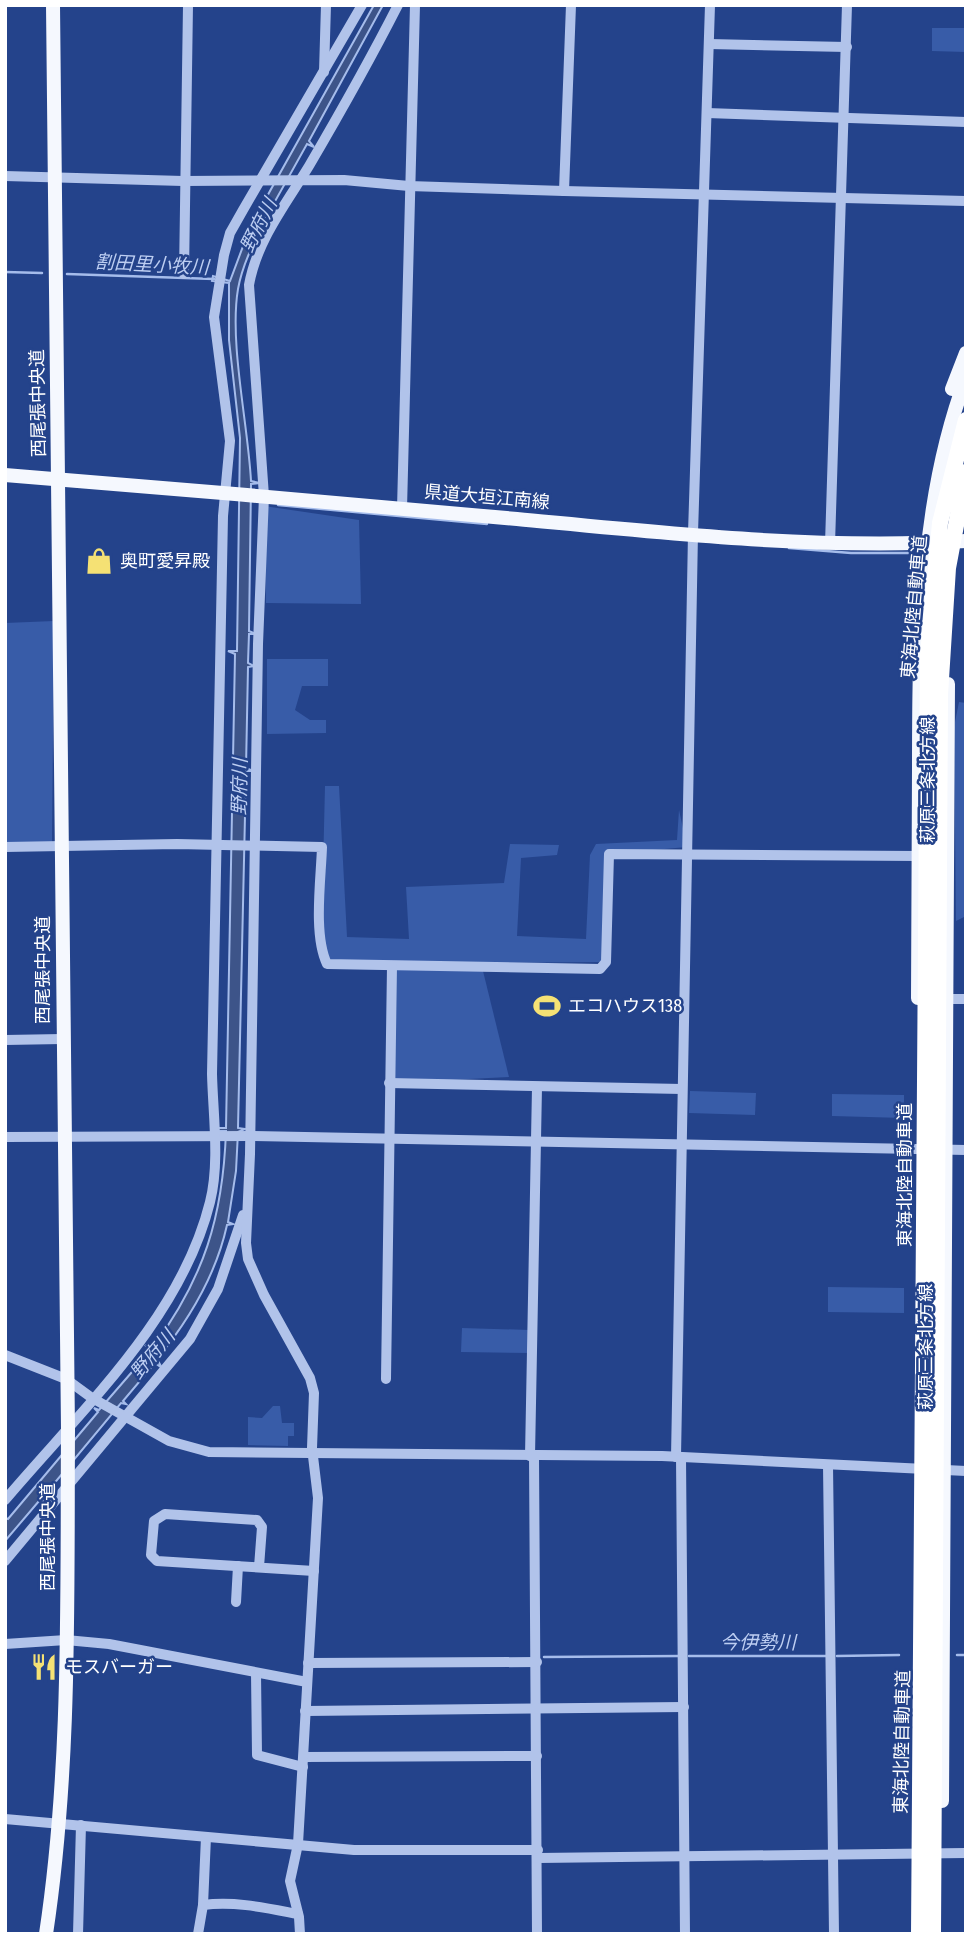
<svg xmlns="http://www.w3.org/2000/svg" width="971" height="1939" viewBox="0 0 971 1939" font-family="'Fira Sans Condensed','Noto Sans JP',sans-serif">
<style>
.green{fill:#385ca8}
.water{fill:#3d5489;stroke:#a5bceb;stroke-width:2}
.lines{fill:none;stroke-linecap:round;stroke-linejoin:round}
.stream{stroke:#a5bceb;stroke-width:2.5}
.minor{stroke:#b1c3ea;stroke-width:10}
.major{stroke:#f5f8fe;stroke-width:14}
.highway-bridge{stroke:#fff;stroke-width:16}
.labels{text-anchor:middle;stroke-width:5;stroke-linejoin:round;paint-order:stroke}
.street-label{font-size:18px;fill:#fff;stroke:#24438b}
.poi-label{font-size:18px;fill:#fff;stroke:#24438b;text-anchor:start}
.water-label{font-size:19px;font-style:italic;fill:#bdcef2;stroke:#24438b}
</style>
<rect width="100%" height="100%" fill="#24438b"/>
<g class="green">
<path d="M966,28v24l-34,-1v-23z"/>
<path d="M264,506l95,14 2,84 -95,-1z"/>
<path d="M54,621l-2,222h-47v-220z"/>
<path d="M267,659h61v27h-26l-7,24 15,10h16v13l-59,1z"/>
<path d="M959,702l7,1v213l-10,5 -2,-194z"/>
<path d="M325,786h14l8,151 62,2 -3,-52 98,-4 6,-39 49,1 -2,10 -36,3 -4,78 69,3 4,-84 6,-11 81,-4 2,-30 8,37 -78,7 -3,108 -275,2 -10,-12z"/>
<path d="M482,967l27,110 -120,6 2,-113z"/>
<path d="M690,1091l66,2 -1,22 -66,-2z"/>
<path d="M832,1094l72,1v23l-72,-2z"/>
<path d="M828,1287l76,1v25l-76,-1z"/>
<path d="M462,1328l67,2 2,23 -70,-1z"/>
<path d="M273,1406h7l2,17h12v13h-6v10l-40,-1v-28l14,1z"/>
</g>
<path class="water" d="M374,5h9l-74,136 5,6 -7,-3 -43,77 6,6 -7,-3c-11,21 -21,42 -25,65 -9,53 10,135 13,192l9,2 -9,1 -2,147 7,3h-7l-1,29 6,3 -6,1 -2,101 7,3h-7l-8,357 7,1 -7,3 -2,39 -8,51 5,2 -6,1c-11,50 -38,95 -70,134l5,9 -7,-5 -32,38 3,3 -5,-1 -79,95 5,6 -8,-3 -34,40v-23l3,1 90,-107 -4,-4 5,2 52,-60 -6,-5 8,2c51,-69 70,-130 73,-216h-8v-3h8l9,-474 -7,-3h9l3,-213 -11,-98v-57l-17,-2 1,-5 17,5 21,-56z"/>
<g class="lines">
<g class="stream">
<path d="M5,272l37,1"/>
<path d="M67,274l147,5"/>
<path d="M278,505l209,19"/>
<path d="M789,548l62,5h61"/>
<path d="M957,1655h9"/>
<path d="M689,1656h137"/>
<path d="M837,1656l62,-1"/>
<path d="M544,1657l136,-1"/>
</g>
<g class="minor">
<path d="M709,44l138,3"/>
<path d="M324,72l2,-67"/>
<path d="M707,113l259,9"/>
<path d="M5,176l178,5 161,-1 65,6 155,5 402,10"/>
<path d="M564,191l7,-186"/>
<path d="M184,274l4,-269"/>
<path d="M402,509l13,-504"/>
<path d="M830,544l17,-539"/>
<path d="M5,847l172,-3 145,3c-1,32 -9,88 5,117l273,5 6,-7 3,-108 309,2"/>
<path d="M947,999h19"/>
<path d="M5,1040l57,-1"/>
<path d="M389,1083l293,6"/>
<path d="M5,1137l245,-1 716,14"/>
<path d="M5,1355l61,24 26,19 77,43 40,11 453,4 304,15"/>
<path d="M386,1379l6,-413"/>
<path d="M530,1456l7,-369"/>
<path d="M534,1456l3,478"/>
<path d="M676,1457l17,-924 17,-528"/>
<path d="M681,1457l4,477"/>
<path d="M828,1465l6,469"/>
<path d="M5,1500c76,-90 176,-181 205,-298 10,-40 3,-87 2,-128l11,-558 7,-75 -16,-124 10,-62 6,-22 13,-23 119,-205"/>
<path d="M5,1561l185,-222 28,-50 25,-74"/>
<path d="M259,1567l3,-40 -5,-7 -92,-6 -11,7 -3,34 6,6c52,3 105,7 157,10"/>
<path d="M236,1602l2,-36"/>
<path d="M5,1644l61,-4 43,4 198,38"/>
<path d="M308,1663l229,-1"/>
<path d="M256,1673l1,82 46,12"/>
<path d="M305,1711l379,-4"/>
<path d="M304,1757l233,-1"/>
<path d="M5,1819l349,31h184"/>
<path d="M538,1858l428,-5"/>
<path d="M203,1905c33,-4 63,3 95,9"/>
<path d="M78,1934l3,-109"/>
<path d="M198,1934l5,-29 3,-68"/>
<path d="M300,1934l-1,-17 -9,-36 8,-37 20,-346 -6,-50 2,-55 -4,-15 -46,-83 -16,-36 -2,-16 4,-89 8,-510 6,-148 -15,-211c8,-45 37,-81 60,-119 31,-53 61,-106 89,-161"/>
</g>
<g class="major">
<path d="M952,389l14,-36"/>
<path d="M5,475c171,14 341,28 512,44 147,14 301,31 449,22"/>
<path d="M918,998c0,-76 0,-152 1,-228 0,-129 1,-270 47,-392"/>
<path d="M942,1801l6,-1117"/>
<path d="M46,1934c25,-166 21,-336 22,-504l-15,-1425"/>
</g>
<g class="highway-bridge">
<path d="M919,1934l9,-1279 12,-132 26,-103"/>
<path d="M933,1934l7,-1239 8,-127 18,-96"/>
</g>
</g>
<defs>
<symbol id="shop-bare" viewBox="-9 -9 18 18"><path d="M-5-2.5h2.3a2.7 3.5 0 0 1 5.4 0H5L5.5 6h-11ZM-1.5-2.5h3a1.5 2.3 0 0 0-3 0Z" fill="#f5e174" stroke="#24438b" stroke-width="2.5" paint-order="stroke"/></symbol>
<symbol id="stadium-bare" viewBox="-9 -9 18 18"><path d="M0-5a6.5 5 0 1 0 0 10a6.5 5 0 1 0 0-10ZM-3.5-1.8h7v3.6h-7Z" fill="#f5e174" stroke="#24438b" stroke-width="2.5" paint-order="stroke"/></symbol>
<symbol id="restaurant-bare" viewBox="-9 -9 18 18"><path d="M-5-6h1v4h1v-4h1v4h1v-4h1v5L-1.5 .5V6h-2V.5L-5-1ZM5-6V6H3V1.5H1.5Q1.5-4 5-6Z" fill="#f5e174" stroke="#24438b" stroke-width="2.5" paint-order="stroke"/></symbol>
</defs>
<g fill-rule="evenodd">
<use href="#shop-bare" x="80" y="542" width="38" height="38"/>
<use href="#stadium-bare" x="528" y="987" width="38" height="38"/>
<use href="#restaurant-bare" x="25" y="1648" width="38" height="38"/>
</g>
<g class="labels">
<g class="street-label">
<text transform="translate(38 403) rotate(-91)" y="6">西尾張中央道</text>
<text transform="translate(487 497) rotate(5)" y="6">県道大垣江南線</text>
<text transform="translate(914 607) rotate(-85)" y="6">東海北陸自動車道</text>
<text transform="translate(928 780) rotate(-90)" y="6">萩原三条北方線</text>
<text transform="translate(43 970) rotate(-90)" y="6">西尾張中央道</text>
<text transform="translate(905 1175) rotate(-90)" y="6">東海北陸自動車道</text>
<text transform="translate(926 1347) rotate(-90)" y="6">萩原三条北方線</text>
<text transform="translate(48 1537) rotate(-90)" y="6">西尾張中央道</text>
<text transform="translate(902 1742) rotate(-89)" y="6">東海北陸自動車道</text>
</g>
<g class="poi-label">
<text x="120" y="567">奥町愛昇殿</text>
<text x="568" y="1012">エコハウス138</text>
<text x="65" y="1673">モスバーガー</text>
</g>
<g class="water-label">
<text transform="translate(258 225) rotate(-63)" y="7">野府川</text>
<text transform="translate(152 264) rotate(3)" y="7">割田里小牧川</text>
<text transform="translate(239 787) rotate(-89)" y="7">野府川</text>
<text transform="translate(152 1354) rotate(-50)" y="7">野府川</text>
<text x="758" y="1649">今伊勢川</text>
</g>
</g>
<rect width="971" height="1939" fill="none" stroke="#ffffff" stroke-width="14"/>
</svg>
